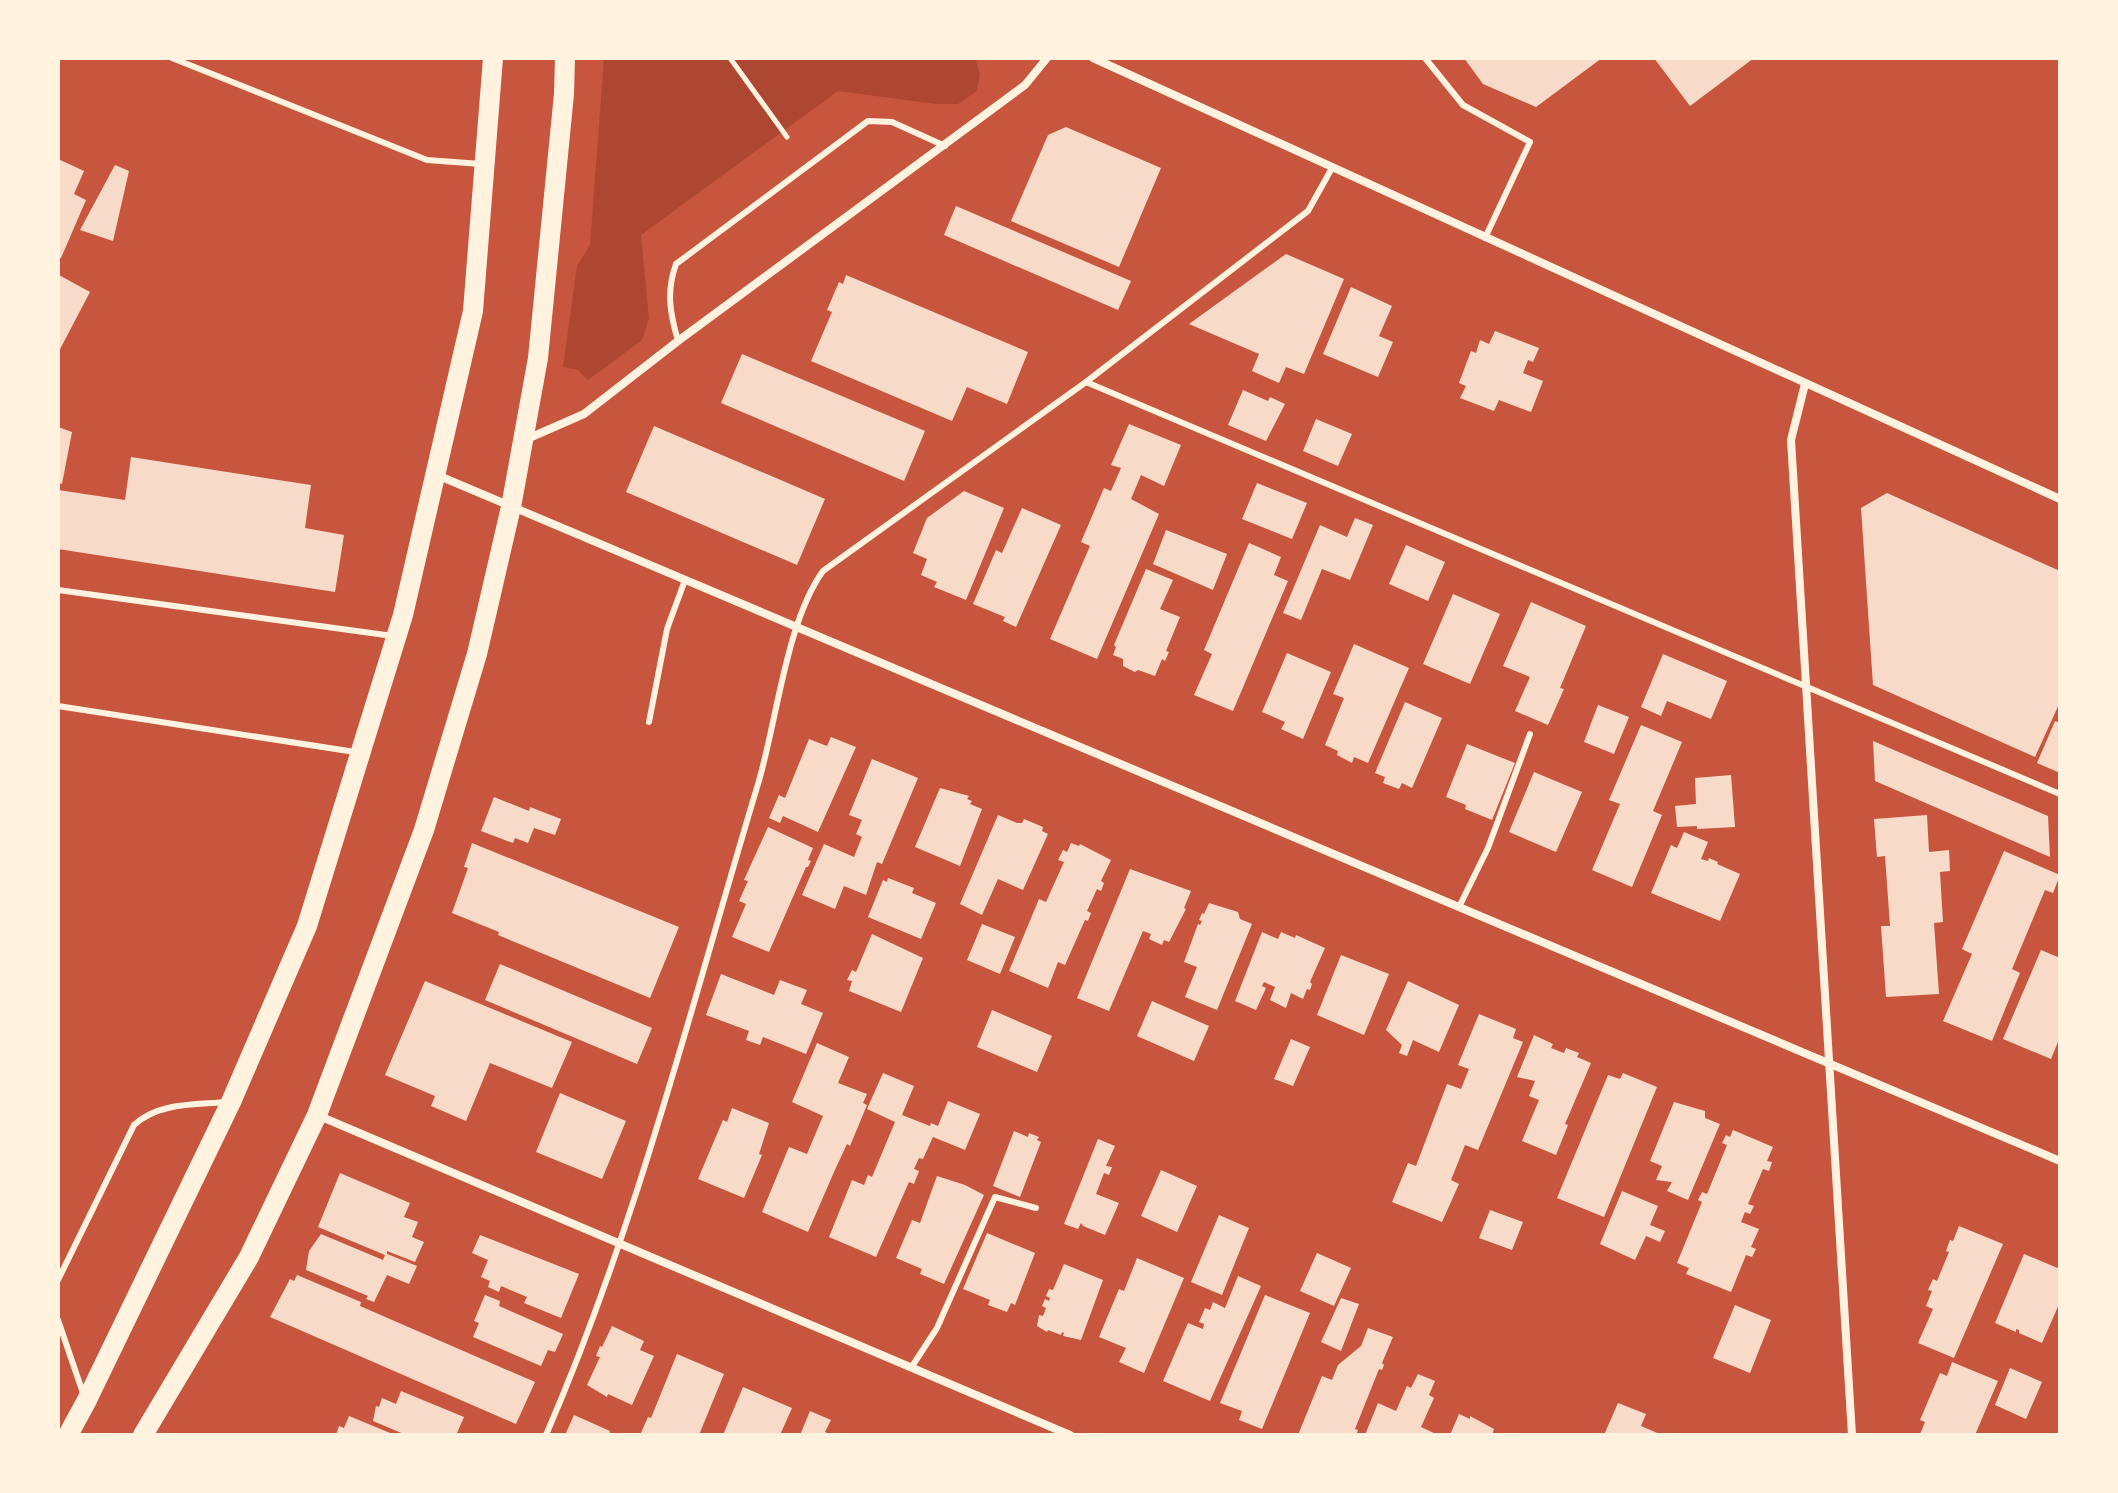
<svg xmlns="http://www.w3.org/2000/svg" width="2118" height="1493" viewBox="0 0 2118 1493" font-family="'Alegreya Sans',sans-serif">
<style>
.green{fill:#ae4732}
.building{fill:#f7dbc8}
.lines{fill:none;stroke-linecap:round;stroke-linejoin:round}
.path{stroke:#fff3e0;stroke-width:5}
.service{stroke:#fff3e0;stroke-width:6}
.minor{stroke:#fff3e0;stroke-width:8}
.primary{stroke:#fff3e0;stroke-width:20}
</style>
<rect width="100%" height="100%" fill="#c8553d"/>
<path class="green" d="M604,58h371l5,16 -3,17 -19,13h-22l-98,-13 -197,144 8,84 -7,21 -54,40 -10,-10 -15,-3 14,-101 13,-21z"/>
<g class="building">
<path d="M1464,58h138l-66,49 -53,-23z"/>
<path d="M1654,58h100l-64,48z"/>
<path d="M1066,127l95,41 -42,99 -108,-46 37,-86z"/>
<path d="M58,159l26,12 -10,23 12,6 -25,58 -3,-1z"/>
<path d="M115,165l14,6 -16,70 -33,-11z"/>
<path d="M956,206l175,75 -13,29 -174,-75z"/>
<path d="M1286,254l58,25 -40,95 -18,-7 -7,16 -27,-12 7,-17 -70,-30z"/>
<path d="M59,275l31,17 -32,61v-76z"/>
<path d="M846,275l182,77 -21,52 -40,-17 -15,34 -141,-60 21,-49 -5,-2 12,-28 4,2z"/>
<path d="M1351,287l41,19 -13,30 14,6 -15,35 -55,-23z"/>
<path d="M1495,331l44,17 -6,14 -5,-2 -5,13 20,8 -12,31 -32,-12 -5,11 -34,-13 6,-12 -7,-3 12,-32 5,2 4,-13 9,4z"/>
<path d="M742,354l183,77 -21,50 -183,-78z"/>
<path d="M1243,390l25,11 2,-4 15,7 -19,37 -38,-16z"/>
<path d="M1316,419l36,15 -14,32 -35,-15z"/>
<path d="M1129,424l52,21 -17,41 -23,-11 -10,24 28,15 -62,145 -47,-20 40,-93 -9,-4 23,-54 7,3 10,-23 -10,-3z"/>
<path d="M654,426l171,73 -28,66 -171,-73z"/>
<path d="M58,427l14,5 -10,52 -4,-1z"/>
<path d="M131,457l180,28 -6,43 39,7 -9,57 -277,-43v-59l67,10z"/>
<path d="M1257,483l50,20 -15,36 -50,-20z"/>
<path d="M964,491l40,17 -38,92 -32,-13 3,-5 -16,-7 6,-16 -14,-6 14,-35z"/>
<path d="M1887,493l173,78v131l-25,55 -162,-72 -12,-177z"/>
<path d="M1022,508l39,17 -45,102 -13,-6 2,-4 -32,-13 23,-54 6,3z"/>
<path d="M1355,518l18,7 -23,55 -28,-11 -21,51 -18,-7 37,-88 27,12z"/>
<path d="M1166,530l61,24 -14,36 -60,-26z"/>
<path d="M1249,543l32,14 -7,18 14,6 -55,130 -39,-16 18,-41 -8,-4z"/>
<path d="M1406,545l39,17 -17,39 -39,-17z"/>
<path d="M1146,569l27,11 -13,29 20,8 -14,34 3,1 -4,9 -3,-2 -7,17 -17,-6 -3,2 -12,-6v-7l-10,-4 3,-8 -2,-2z"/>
<path d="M1453,594l47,20 -30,70 -47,-20z"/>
<path d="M1531,602l55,24 -26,62 4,1 -16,36 -33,-14 15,-34 -27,-11z"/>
<path d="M1354,644l55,24 -41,95 -14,-6 -2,6 -15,-8 1,-4 -13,-6 19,-47 -11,-4z"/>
<path d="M1287,653l44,19 -28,67 -22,-10 4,-7 -23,-10z"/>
<path d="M1663,654l64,27 -16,38 -44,-18 -6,15 -20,-9z"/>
<path d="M1405,702l37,16 -30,70 -10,-5 -3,6 -16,-6 2,-6 -10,-4z"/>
<path d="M1598,705l31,12 -15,37 -30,-12z"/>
<path d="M2055,721l5,2v50l-23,-10z"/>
<path d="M1641,725l41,17 -29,69 9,4 -30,72 -40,-17 28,-66 -11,-4z"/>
<path d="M831,737l25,10 -38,85 -35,-16 -3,7 -11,-5 10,-23 6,3 24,-59 18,7z"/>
<path d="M1873,741l175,75 2,41 -175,-76z"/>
<path d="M1467,744l48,19 -23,57 -27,-11 1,-4 -20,-8z"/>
<path d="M872,759l46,19 -36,86 -5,-2 -11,33 -22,-9 -9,23 -33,-14 22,-51 30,13 8,-20 -6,-3 6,-14 -13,-5z"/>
<path d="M1534,772l48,20 -26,60 -47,-20z"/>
<path d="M1731,775l4,52 -38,2v-3l-20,1 -2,-21 21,-2 -1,-26z"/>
<path d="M940,788l29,8 -2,3 5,2 -2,3 12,5 -22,57 -45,-19z"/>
<path d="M494,797l35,14 1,-4 31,12 -6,16 -21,-7 -6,15 -13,-5 -2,5 -32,-12z"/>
<path d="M998,815l19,8h5l2,-4 19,8 -1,4 6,3 -25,56 -25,-11 -16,36 -22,-11z"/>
<path d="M1927,815l2,37 20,-2 1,21 -10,1 3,50 -9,1 5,71 -53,3 -5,-71h9l-5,-70 -8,1 -3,-38z"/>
<path d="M768,827l45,21 -5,12 3,1 -3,6h-2l-37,85 -37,-15 14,-33 -7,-3 9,-20 -4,-1z"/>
<path d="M1684,832l24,10 -7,17 7,2 1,-3 9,4 -1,2 23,10 -20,47 -69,-28 20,-48 6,3z"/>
<path d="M472,843l207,84 -29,71 -152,-63 1,-3 -47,-19 16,-45 -4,-1z"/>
<path d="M1071,843l8,3 1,-2 31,16 -10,21 3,2 -3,8 -4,-2 -10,22 4,2 -3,8 -3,-1 -20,45 -7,-3 -10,26 -39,-17 30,-72 7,3 18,-40 -6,-2 5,-10 4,2z"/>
<path d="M2004,851l56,24 -7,18 -8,-3 -33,79 8,4 -28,68 -49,-20 29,-67 -10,-5z"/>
<path d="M1130,869l61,22 -7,17 2,1 -17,33 -5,-2 -2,5 -13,-6 2,-5 -8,-3 -34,80 -32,-13z"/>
<path d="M888,878l26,10 -2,5 24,10 -15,36 -53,-22 15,-37 4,2z"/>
<path d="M1209,903l29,9 2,7 12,5 -35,86 -32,-13 12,-30 -13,-5 14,-38 2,1 2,-4 -3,-1 3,-7 2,1z"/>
<path d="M982,924l33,13 -15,37 -33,-14z"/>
<path d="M1262,932l16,7 3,-7 14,6 1,-3 29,13 -15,34 2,2 -2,6 -3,-1 -4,10 -12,-6 -5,15 -16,-8 5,-13 -11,-5 -2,4 4,2 -10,22 -21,-9z"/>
<path d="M872,934l51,24 -22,54 -52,-21 3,-10 -5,-1 5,-10 4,2z"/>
<path d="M2041,950l19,8v79l-9,22 -48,-20z"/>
<path d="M1341,955l48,19 -25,61 -47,-20z"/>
<path d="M500,964l152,64 -15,36 -152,-64z"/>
<path d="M721,974l53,21 6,-15 27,10 -6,14 22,9 -17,41 -43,-17 -3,8 -14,-5 3,-9 -43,-16z"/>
<path d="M425,981l147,61 -20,46 -62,-25 -24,58 -35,-15 4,-10 -50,-21z"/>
<path d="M1408,981l51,24 -20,47 -26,-12 -6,16 -8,-3 3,-8 -16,-15z"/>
<path d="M1152,1001l57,25 -15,35 -57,-25z"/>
<path d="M992,1010l60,26 -15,36 -60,-25z"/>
<path d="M1479,1014l37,15 -3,9 10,4 -45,108 -13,-5 -14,35 8,4 -17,38 -50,-20 16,-39 8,3 31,-82 14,5 8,-20 -11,-4z"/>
<path d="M1534,1035l19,9 -2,4 13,5 2,-5 13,5 -2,4 14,6 -26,61 3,1 -12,30 -34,-14 17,-41 -10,-4 6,-15 -18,-4z"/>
<path d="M1291,1039l19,8 -17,39 -19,-7z"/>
<path d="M817,1043l32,14 -11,26 29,11 -4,9 4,2 -17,41 -3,-2 -13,28 -26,60 -46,-20 27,-65 18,7 16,-38 -31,-14z"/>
<path d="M883,1073l31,13 -12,29 28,11 1,-3 7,3 10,-25 32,13 -15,36 -32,-13 -10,22 -4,-1 -5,11 5,2 -5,13 -5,-2 -33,75 -47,-20 23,-57 12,5 4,-10 4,2 23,-55 -28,-13z"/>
<path d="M1623,1073l34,14 -53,130 -47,-19 51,-123 12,4z"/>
<path d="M560,1093l66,28 -24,58 -66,-27z"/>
<path d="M1674,1102l31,9v7l15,6 -32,76 -21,-9 5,-9 -16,-2 6,-14 -12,-5z"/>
<path d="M732,1108l37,15 -10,31 3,1 -18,43 -46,-19 25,-59 4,2z"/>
<path d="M1733,1130l40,17 -6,14 5,1 -3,9 -6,-2 -15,35 6,2 -4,8 -5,-2 -4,10 18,7 -8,18 5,2 -4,8 -6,-2 -15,37 -45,-18 3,-6 -12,-5 25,-61 -4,-2 4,-8 5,2 20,-49 -5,-2 4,-8 4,2z"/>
<path d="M1014,1131l14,6 1,-4 10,4 -2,3 4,2 -21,55 -27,-11z"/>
<path d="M1098,1139l17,7 -9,20 6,1 -3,8 -5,-2 -8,21 23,9 -14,32 -22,-9 -2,-3 -3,6 -14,-5z"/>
<path d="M1161,1170l36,16 -20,46 -36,-16z"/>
<path d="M340,1173l70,30 -6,14 14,5 -6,15 12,5 -9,20 -28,-11v3l30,12 -8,18 -22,-9 -13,27 -8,-3 2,-3 -62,-26 3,-19 12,-17 62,26 2,-5 -67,-28z"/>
<path d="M937,1176l28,9 19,10 -40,89 -24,-10 2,-5 -26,-11 16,-38 8,3z"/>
<path d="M1622,1191l36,15 -8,19 15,6 -5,11 -14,-6 -11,24 -35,-16z"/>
<path d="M1490,1210l33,12 -11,28 -33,-12z"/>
<path d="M1219,1215l30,13 -27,67 -31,-13z"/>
<path d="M1959,1226l44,18 -49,114 -36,-15 15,-34 -7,-3 6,-15 -4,-1 5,-11 4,2 12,-29 -3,-1 4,-11 3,1z"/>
<path d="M987,1233l48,20 -20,52 -4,-2 -4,9 -19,-7 2,-5 -27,-11z"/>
<path d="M480,1235l99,39 -18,44 -37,-15 3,-6 -26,-11 -2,6 -11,-5 2,-6 -9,-4 7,-17 -16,-7z"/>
<path d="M1317,1253l34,15 -17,38 -34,-15z"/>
<path d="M2024,1254l36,15v33l-18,41 -23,-10v-3l-3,-1v3l-21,-9z"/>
<path d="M1137,1258l47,20 -40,95 -25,-11 7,-14 -27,-11 20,-48 5,2z"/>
<path d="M1064,1264l39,16 -22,60 -18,-4 1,-3 -2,-1 -1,3 -13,-5 -1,2 -10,-6 2,-11 4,1 3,-8 -4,-2 3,-7 4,2 1,-3 -4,-2 3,-7 4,1z"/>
<path d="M297,1275l64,27 -1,4 175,76 -19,42 -246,-107 20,-38 4,2z"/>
<path d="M1238,1276l23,10 -51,115 -47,-20 25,-58 15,6 1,-5 -5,-2 6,-14 5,2 3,-8 12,6z"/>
<path d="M485,1295l15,6 -1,5 64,28 -8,18 -7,-2 -7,16 -68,-29 6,-14 -5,-2z"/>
<path d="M1265,1295l45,18 -48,116 -23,-9 3,-9 -22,-8z"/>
<path d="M1341,1298l18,6 -18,47 -20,-9z"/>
<path d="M1735,1305l36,15 -21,53 -37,-15z"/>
<path d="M612,1326l32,15 -4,9 14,6 -22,49 -24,-11 -1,3 -20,-12 13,-28 -4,-1 4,-10 2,1z"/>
<path d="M1368,1328l25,9 -11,26 2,2 -2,5 -3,-1 -24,60 3,1 -2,5h-58l24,-59 10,4 6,-15 23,-19z"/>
<path d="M677,1354l47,20 -25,61h-59l8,-18 3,1z"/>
<path d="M1952,1362l46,19 -23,54 -55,-1 5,-12 -5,-2 20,-47 7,3z"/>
<path d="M2010,1368l32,14 -16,37 -31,-14z"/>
<path d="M1418,1374l17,7 -6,14 5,3 -13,29 17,8h-73l13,-32 18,8 11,-25 4,2z"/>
<path d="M743,1387l49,21 -12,27h-57z"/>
<path d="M401,1391l63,26 -8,18h-50l-33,-14 3,-15 3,1 3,-9 14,6z"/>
<path d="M1618,1403l28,11 -5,12 21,9h-58z"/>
<path d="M810,1411l21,9 -6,12 6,3h-31z"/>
<path d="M1459,1414l11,5v-3l24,13 -2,6h-42z"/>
<path d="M574,1415l36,16 -1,4h-44z"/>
<path d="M349,1416l46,19h-59l3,-9 5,2z"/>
</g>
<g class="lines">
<path class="path" d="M730,58l57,79"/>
<g class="service">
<path d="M172,58l255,102 54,4"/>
<path d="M1425,58l38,47 67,37 -45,96"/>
<path d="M678,341c-8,-28 -12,-49 -2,-77l192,-143 24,1 53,24"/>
<path d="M1086,382l974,412"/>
<path d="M58,590l335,46"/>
<path d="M58,706l297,46"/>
<path d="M649,722l18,-93 18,-49"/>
<path d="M1459,907l29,-59 42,-114"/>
<path d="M58,1280l76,-155c25,-23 61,-20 93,-23"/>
<path d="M58,1320l26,76"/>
<path d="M911,1368l26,-40 58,-131 41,11"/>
<path d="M546,1435c91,-210 146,-432 212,-651 19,-63 28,-162 65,-213l263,-189 222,-171 24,-43"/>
</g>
<g class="minor">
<path d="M1093,58l967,441"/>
<path d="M1805,384l-14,56 61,995"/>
<path d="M527,439l57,-25 94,-73 347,-256 22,-27"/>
<path d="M437,475l1623,686"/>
<path d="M317,1115l753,320"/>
</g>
<g class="primary">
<path d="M68,1435l18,-33 145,-300 76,-176 96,-311 70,-304 20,-253"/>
<path d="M143,1435l106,-178 68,-142 107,-285 53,-176 34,-147 27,-149 26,-264 1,-36"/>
</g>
</g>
<rect width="2118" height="1493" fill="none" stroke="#fff3e0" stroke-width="120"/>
</svg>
